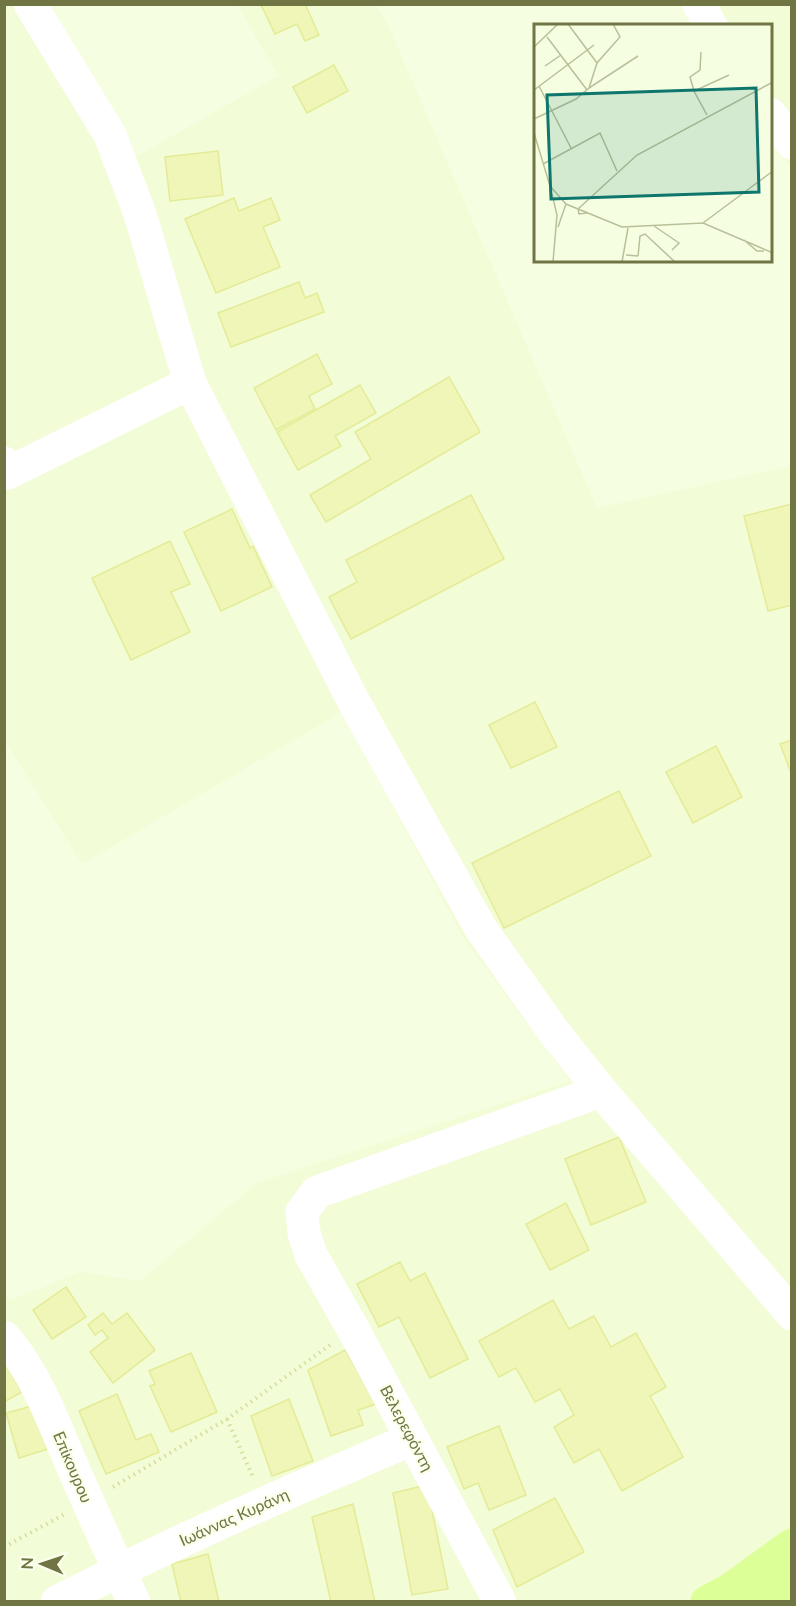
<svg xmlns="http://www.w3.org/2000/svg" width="796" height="1606" viewBox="0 0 796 1606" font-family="Lato,sans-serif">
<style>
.residential{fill:#f2fcd6}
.building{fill:#f0f6b7;stroke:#e4eb96;stroke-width:1.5}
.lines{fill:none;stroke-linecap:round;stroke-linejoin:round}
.path{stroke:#d6dc9a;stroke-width:4;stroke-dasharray:1.5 4.5;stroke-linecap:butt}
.minor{stroke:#fff;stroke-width:33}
.major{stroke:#ddff98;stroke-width:33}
.labels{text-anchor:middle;stroke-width:4.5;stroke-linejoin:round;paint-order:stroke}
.street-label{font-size:16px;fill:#717443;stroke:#f9ffea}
.inset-road{fill:none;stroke:#b9bf98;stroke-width:1.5}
.view{fill:#0f766e;fill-opacity:0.15;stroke:#0f766e;stroke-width:3}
.inset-edge{fill:none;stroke:#717443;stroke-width:3}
</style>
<rect width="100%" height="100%" fill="#f6fee2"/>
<g class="residential">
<path d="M5,5h12l97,162 23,-11 141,-80 -40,-71h138l11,18 210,485 194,-42v1135h-786v-306l4,6 71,-29 60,9 117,-98 313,-102 -107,-143 -121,-226 -260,152 -77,-123z"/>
<path d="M684,5h107v162l-20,-29 -1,-112 -74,-1z"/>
</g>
<g class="building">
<path d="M305,4l14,31 -14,6 -8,-17 -22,10 -14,-29z"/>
<path d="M334,65l14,26 -41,22 -14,-26z"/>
<path d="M218,151l5,44 -53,6 -5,-44z"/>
<path d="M234,198l5,13 32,-13 9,22 -17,7 17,40 -64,26 -31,-74z"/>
<path d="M299,282l6,16 12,-5 7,19 -93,35 -13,-34z"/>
<path d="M317,354l15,30 -23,12 6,13 -39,21 -22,-42z"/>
<path d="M449,377l31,55 -154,90 -16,-27 61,-36 -16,-27z"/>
<path d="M360,385l16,28 -41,23 6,10 -43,24 -21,-38z"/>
<path d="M471,495l33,64 -153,80 -22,-42 28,-15 -11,-22z"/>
<path d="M792,504v101l-24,6 -24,-95z"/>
<path d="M232,509l18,39 3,-2 19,41 -51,24 -37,-79z"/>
<path d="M170,541l20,43 -19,8 19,40 -59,28 -39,-82z"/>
<path d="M535,702l22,45 -46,21 -22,-43z"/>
<path d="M792,740v35l-12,-31z"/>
<path d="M716,746l26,51 -49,26 -27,-51z"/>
<path d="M619,791l32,65 -147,72 -32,-65z"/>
<path d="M619,1137l27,65 -55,23 -26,-66z"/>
<path d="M566,1203l23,47 -39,20 -24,-46z"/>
<path d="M400,1262l10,19 15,-8 43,86 -38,19 -31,-61 -20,10 -22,-43z"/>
<path d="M66,1287l20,30 -34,22 -19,-29z"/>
<path d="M553,1300l16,29 25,-13 17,31 25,-14 30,54 -16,9 33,61 -61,34 -23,-42 -25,14 -20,-36 20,-12 -14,-26 -25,13 -19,-34 -17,9 -20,-36z"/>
<path d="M103,1313l9,11 15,-11 28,37 -42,33 -23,-31 18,-14 -6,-8 -7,5 -7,-10z"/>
<path d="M345,1350l31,54 -18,6 5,15 -32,11 -23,-66z"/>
<path d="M191,1353l26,59 -46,20 -21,-46 5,-2 -6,-13z"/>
<path d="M4,1361l18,31 -18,10z"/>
<path d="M117,1394l19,46 15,-6 8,18 -53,22 -27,-63z"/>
<path d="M289,1399l24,62 -41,15 -21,-60z"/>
<path d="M36,1405l12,44 -29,9 -13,-45z"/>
<path d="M499,1426l27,69 -37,15 -11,-27 -14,6 -17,-42z"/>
<path d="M427,1485l21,104 -36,6 -19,-102z"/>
<path d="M555,1498l29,54 -67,35 -24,-57z"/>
<path d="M353,1504l22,98h-44l-19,-85z"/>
<path d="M208,1554l11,48h-38l-9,-38z"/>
</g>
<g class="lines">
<g class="path">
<path d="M227,1419l26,58"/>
<path d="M113,1487l114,-68 103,-74"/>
<path d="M4,1547l61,-33"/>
</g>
<g class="minor">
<path d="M30,4l80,131 30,79 50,169 165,321 126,225 73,103 47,59 191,223"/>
<path d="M699,4l12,22"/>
<path d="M770,114l22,29"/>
<path d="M4,463l4,10 182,-90"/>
<path d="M4,1337c32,36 48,82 67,126 20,46 41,93 63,139"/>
<path d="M57,1602c116,-60 236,-112 355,-163"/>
<path d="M500,1602l-147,-273 -42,-74 -7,-22 -2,-21 15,-20 284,-101"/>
</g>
<g class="major">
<path d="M731,1598l61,-15"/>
<path d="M707,1602l24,-13 61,-44"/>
</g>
</g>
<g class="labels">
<g class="street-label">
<text transform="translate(407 1428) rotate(62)" y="6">Βελερεφόντη</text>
<text transform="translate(73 1467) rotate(67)" y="6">Επίκουρου</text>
<text transform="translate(234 1517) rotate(-24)" y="6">Ιωάννας Κυράνη</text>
</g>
</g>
<g transform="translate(534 24)">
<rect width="238" height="238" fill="#f6fee2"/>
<path class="inset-road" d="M34,0l29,39M13,13l40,53M0,23l24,-23M11,42l16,-11M5,62l32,62M55,64l49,-32M0,66l60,-45M160,67l-4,-14 10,-7 1,-18M173,91l-13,-24 35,-16M0,95l42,-20 13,-11 8,-25 23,-26 -7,-13M0,109l16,53 16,18 56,23 81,-4 70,30M9,140l57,-31 17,38M18,170l5,21 -4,47M53,189l-8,1 -1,-5 59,-54 136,-73M169,199l70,-52M120,202l25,17 -7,7M24,203l8,-23M210,216l13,11h7M92,231l12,1h-6M104,232l2,-20 5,-2 30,28M88,238l6,-34"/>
<path class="view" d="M222,64l3,104 -208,7 -4,-104z"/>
<rect width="238" height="238" class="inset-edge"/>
</g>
<rect width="796" height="1606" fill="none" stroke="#717443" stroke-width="12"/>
<g transform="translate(42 1564) rotate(272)" stroke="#f9ffea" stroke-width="4.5" paint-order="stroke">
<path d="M0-4.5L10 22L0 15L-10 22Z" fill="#717443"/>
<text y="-9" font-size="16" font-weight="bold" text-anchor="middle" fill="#717443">N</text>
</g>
</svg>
